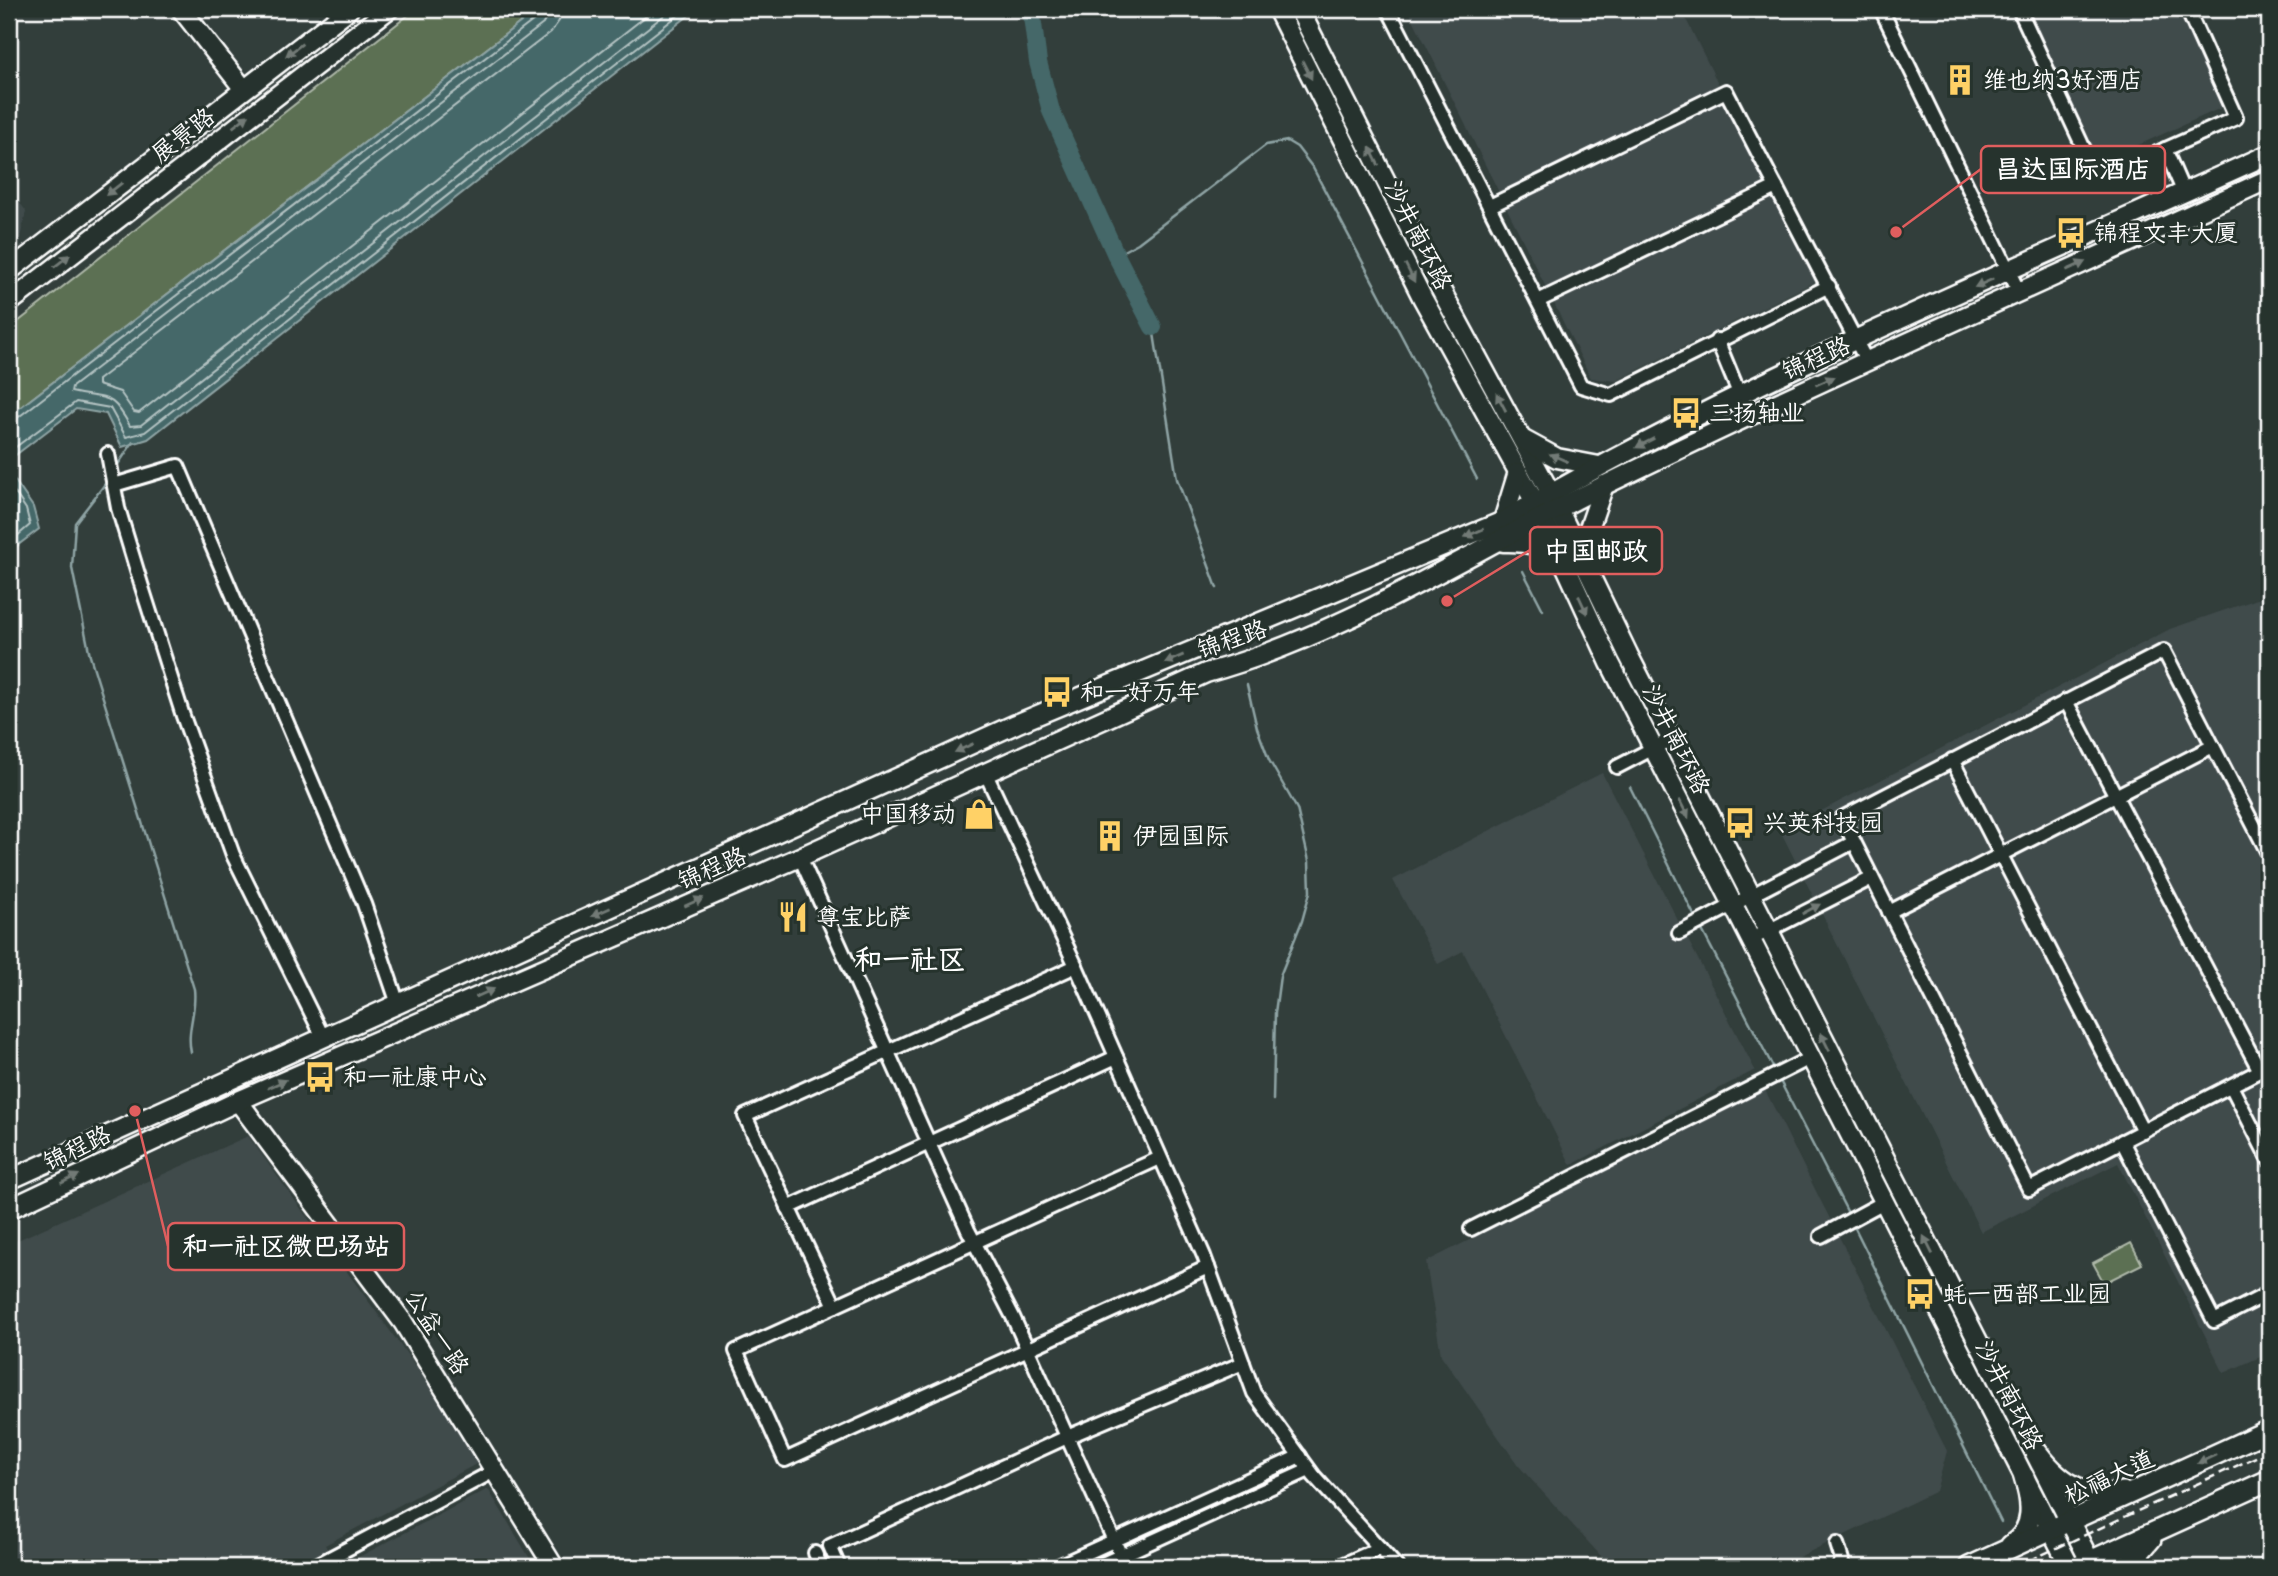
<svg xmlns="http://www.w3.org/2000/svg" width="2278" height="1576" viewBox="0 0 2278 1576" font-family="'Playpen Sans','LXGW WenKai TC',sans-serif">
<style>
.built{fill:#414b4c}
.green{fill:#5c7053;stroke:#aeb8a9;stroke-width:2}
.water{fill:#446869;stroke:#8fa4a5;stroke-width:2}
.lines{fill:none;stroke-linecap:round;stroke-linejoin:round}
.shore{stroke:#b4c3c3;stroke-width:2}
.stream{stroke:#8fa4a5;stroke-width:2.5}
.river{stroke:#446869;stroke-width:18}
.street-casing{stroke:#fff;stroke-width:18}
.secondary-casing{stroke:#fff;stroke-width:23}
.primary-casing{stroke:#fff;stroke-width:24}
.street{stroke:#26332d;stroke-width:12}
.secondary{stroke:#26332d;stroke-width:18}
.primary{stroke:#26332d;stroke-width:19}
.rail{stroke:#fff;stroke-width:2.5;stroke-dasharray:10 5;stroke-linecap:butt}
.oneway{fill:#727a76}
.labels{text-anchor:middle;stroke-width:6;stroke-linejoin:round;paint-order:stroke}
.poi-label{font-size:24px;fill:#fff;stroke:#26332d;text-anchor:start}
.street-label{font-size:24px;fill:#fff;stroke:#26332d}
.quarter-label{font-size:28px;font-weight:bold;fill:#fff;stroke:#26332d}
.leader{fill:none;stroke:#e05e5e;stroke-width:2.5}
.callout-dot{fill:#e05e5e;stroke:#26332d;stroke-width:2.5}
.callout{fill:#26332d;stroke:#e05e5e;stroke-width:2.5}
.callout-label{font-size:26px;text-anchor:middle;font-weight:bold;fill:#fff}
</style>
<rect width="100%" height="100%" fill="#323e3b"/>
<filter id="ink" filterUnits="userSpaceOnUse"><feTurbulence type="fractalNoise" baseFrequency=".0143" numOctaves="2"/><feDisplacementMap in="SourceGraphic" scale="14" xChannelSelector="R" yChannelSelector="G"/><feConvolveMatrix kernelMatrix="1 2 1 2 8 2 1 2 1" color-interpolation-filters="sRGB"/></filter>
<g filter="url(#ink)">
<g class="built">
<path d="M1408,9h273l135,272 -200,100 -25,-3z"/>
<path d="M2028,9h151l44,98 -125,56z"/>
<path d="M9,189l17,22 -6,28 -11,9z"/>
<path d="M2269,595v758l-45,20 -106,-210 -137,69 -200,-400 389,-203z"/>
<path d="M1602,773l153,297 -184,95 -108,-214 -25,13 -45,-84z"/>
<path d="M1765,1090l182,361 -11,40 -158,76h-167l-93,-102 -77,-110 -15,-93z"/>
<path d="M248,1136l185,254 45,73 -153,82 12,22h-328v-323z"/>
<path d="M488,1489l47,78h-195z"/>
</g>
<g class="green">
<path d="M416,9h122l-529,407v-87z"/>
<path d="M2131,1243l11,21 -38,19 -11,-20z"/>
</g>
<g class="water">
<path d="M538,9h159l-549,430 -26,8 -16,-33 -30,-5 -67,51v-44z"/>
<path d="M9,472l24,35 6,22 -30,23z"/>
</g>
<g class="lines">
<g class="shore">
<path d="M550,9l-7,15 -471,363 -1,5c37,9 39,-2 59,34l11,-1 531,-416"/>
<path d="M561,9l-2,12 -8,11 -453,348v5l22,7 14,20 5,1 516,-404"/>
<path d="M9,421l7,-2 522,-402 3,-8"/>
<path d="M9,452l67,-50 34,6 16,29 19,-5 541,-423"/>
<path d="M9,484l17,25 4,16 -21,18"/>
</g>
<g class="stream">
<path d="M1116,255l22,-12 128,-98 21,-4 10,6 16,21 164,311"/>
<path d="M1153,327l24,152 40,109"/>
<path d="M115,469l18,-27"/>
<path d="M108,480l-33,43 -3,45 18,88 104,333c3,22 -8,41 -3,63"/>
<path d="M1523,571l20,39"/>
<path d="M1247,685l10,43 12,32 28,49 12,52 1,31 -8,29 -22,55 -5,37 -2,87"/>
<path d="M1630,787l66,132"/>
<path d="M1701,928l74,143"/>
<path d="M1778,1077l71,138"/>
<path d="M1853,1224l148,298"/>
</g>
<path class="river" d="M1031,9l7,53 13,49 65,144 37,72"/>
<defs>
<g id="street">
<path d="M1388,9l193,377 30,9 218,-109"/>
<path d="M1881,9l138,283"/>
<path d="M2019,9l79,170 138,-61 -49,-109"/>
<path d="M2165,149l19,44"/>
<path d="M1490,206l236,-115 141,271"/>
<path d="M1538,301l238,-114"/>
<path d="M1717,340l31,75"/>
<path d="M108,454l10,54 23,76 42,132 50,139 90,182"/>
<path d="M114,485l64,-19 186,438 34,100"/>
<path d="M2066,701l194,370"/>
<path d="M1952,760l191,371"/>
<path d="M1617,767l54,-28"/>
<path d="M985,772l91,194 128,290 50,137 60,83 83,91"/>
<path d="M2269,855l-105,-204 -322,167 187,371 240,-123"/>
<path d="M800,857l168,373 45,87 113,250"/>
<path d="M1889,912l324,-166"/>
<path d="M1679,933l175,-91"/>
<path d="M1750,940l122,-62"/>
<path d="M2231,1086l38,74"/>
<path d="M2122,1141l92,180 55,-28"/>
<path d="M1160,1158l-424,193 49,109 423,-193"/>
<path d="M788,1208l328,-151"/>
<path d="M1471,1229l339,-171"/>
<path d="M1821,1236l63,-34"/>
<path d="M835,1306l-90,-190 331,-150"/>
<path d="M1837,1544l5,16 -3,7"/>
<path d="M815,1553l6,14"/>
<path d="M313,1567l183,-97"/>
<path d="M839,1567l-9,-21 237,-109 176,-74"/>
<path d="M1056,1567l244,-111"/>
<path d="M1096,1567l213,-97"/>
<path d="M1338,1567l42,-19"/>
</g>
<g id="secondary">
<path d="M181,9l62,79"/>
<path d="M1277,9l146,290 120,218 67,146 460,904"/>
<path d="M1299,9l142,281 109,202 78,162 465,913"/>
<path d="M9,271l340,-262"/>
<path d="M9,303l380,-294"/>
<path d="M1522,439l35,19 42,8"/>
<path d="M1503,521l15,-49"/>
<path d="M1503,542c29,-1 37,4 60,21"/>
<path d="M1585,565l3,-34 16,-46"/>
<path d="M238,1101l165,221 151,245"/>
<path d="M9,1180l1007,-456 487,-203c244,-143 509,-250 766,-367"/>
<path d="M9,1209l229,-108 562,-244 406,-184c142,-39 267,-124 399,-188 219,-107 442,-205 664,-306"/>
</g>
<g id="primary">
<path d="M2028,1439c22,34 51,63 95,53"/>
<path d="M2011,1545c25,-16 21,-43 13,-68"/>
<path d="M1969,1567l300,-137"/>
<path d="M2077,1567l192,-87"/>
<path d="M2127,1567l24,-28"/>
</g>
</defs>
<use href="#street" class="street-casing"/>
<use href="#secondary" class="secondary-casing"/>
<use href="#primary" class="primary-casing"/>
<use href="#street" class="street"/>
<use href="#secondary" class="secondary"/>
<use href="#primary" class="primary"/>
<path class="rail" d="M2015,1567l254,-116"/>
</g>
<defs><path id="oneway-solid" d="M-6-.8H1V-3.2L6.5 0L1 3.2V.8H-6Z" transform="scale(1.75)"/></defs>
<g class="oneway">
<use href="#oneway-solid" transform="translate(294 50) rotate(143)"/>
<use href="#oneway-solid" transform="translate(1307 70) rotate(63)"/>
<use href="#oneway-solid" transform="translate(241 121) rotate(-37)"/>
<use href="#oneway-solid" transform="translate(1374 156) rotate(-117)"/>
<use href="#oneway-solid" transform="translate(114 189) rotate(142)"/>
<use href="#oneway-solid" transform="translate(62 261) rotate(-38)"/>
<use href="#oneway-solid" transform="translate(2076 266) rotate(-24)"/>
<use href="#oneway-solid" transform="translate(1410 273) rotate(63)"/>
<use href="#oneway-solid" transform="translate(1984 283) rotate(156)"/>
<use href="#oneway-solid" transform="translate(1825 381) rotate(-24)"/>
<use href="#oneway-solid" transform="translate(1501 402) rotate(-118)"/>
<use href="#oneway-solid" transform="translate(1645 443) rotate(153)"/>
<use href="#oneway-solid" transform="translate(1559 458) rotate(-157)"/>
<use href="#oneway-solid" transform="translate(1474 533) rotate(157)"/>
<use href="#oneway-solid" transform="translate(1583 605) rotate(65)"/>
<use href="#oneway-solid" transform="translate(1174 659) rotate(157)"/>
<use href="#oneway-solid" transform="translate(964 748) rotate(155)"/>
<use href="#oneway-solid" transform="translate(1684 809) rotate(63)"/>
<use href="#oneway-solid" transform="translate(694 902) rotate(-24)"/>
<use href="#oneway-solid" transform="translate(1811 909) rotate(-28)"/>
<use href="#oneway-solid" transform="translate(601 912) rotate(156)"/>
<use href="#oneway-solid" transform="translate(485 993) rotate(-24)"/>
<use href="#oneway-solid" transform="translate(1825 1042) rotate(-117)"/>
<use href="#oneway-solid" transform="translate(277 1084) rotate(-24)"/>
<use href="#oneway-solid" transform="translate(70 1179) rotate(-26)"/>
<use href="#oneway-solid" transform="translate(1928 1245) rotate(-117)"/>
<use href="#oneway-solid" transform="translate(2207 1459) rotate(155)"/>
</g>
</g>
<defs>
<symbol id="building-bare" viewBox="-9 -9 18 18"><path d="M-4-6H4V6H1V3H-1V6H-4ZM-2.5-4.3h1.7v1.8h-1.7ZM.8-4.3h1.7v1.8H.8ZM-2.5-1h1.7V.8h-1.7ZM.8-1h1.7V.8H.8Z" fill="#ffd166" stroke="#26332d" stroke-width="2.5" paint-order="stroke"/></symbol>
<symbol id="bus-bare" viewBox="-9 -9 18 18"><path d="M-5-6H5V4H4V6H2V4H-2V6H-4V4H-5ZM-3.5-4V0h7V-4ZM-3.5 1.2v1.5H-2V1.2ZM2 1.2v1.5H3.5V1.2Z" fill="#ffd166" stroke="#26332d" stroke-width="2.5" paint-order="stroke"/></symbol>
<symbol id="shop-bare" viewBox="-9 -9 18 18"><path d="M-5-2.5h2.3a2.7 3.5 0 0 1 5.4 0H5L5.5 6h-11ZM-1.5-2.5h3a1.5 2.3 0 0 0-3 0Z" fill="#ffd166" stroke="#26332d" stroke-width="2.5" paint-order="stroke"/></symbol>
<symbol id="restaurant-bare" viewBox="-9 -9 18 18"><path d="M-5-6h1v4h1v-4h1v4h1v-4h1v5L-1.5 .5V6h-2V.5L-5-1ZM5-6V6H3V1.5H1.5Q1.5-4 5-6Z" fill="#ffd166" stroke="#26332d" stroke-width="2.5" paint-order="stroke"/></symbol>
</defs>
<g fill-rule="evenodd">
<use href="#building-bare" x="1938" y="58" width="44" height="44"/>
<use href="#bus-bare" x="2049" y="211" width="44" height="44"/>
<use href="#bus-bare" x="1664" y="391" width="44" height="44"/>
<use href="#bus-bare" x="1035" y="670" width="44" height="44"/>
<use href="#shop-bare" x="957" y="792" width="44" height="44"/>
<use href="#bus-bare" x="1718" y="801" width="44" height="44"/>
<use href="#building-bare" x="1088" y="814" width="44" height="44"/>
<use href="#restaurant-bare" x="771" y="895" width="44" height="44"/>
<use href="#bus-bare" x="298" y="1055" width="44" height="44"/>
<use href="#bus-bare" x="1898" y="1272" width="44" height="44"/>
</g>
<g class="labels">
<g class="poi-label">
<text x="1983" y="88">维也纳3好酒店</text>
<text x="2094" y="241">锦程文丰大厦</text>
<text x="1709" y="421">三扬轴业</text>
<text x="1080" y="700">和一好万年</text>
<text x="956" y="822" text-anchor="end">中国移动</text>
<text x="1763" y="831">兴英科技园</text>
<text x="1133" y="844">伊园国际</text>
<text x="816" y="925">尊宝比萨</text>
<text x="343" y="1085">和一社康中心</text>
<text x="1943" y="1302">蚝一西部工业园</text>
</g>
<g class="street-label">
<text transform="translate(183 135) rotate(-38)" y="8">展景路</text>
<text transform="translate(1418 235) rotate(63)" y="8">沙井南环路</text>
<text transform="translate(1816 358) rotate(-24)" y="8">锦程路</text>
<text transform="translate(1232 639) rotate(-19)" y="8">锦程路</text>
<text transform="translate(1676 739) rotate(63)" y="8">沙井南环路</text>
<text transform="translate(712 868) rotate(-23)" y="8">锦程路</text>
<text transform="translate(77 1148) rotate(-26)" y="8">锦程路</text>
<text transform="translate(437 1332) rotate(57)" y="8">公益一路</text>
<text transform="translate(2009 1395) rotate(63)" y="8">沙井南环路</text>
<text transform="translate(2109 1477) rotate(-25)" y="8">松福大道</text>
</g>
<g class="quarter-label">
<text x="910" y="969">和一社区</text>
</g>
</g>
<path class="leader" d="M1896 232L1981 169M1447 601L1530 550M135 1111L168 1246"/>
<g class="callout-dot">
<circle cx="1896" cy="232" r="7"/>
<circle cx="1447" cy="601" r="7"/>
<circle cx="135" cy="1111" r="7"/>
</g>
<g class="callout">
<rect x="1981" y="146" width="184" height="47" rx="7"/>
<rect x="1530" y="527" width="132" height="47" rx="7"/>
<rect x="168" y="1223" width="236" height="47" rx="7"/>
</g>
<g class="callout-label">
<text x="2073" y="178">昌达国际酒店</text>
<text x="1596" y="560">中国邮政</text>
<text x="286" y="1255">和一社区微巴场站</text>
</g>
<rect width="2278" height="1576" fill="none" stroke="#26332d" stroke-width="35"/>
<rect x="18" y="18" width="2243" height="1541" fill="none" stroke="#fff" stroke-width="2.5" filter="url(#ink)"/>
</svg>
